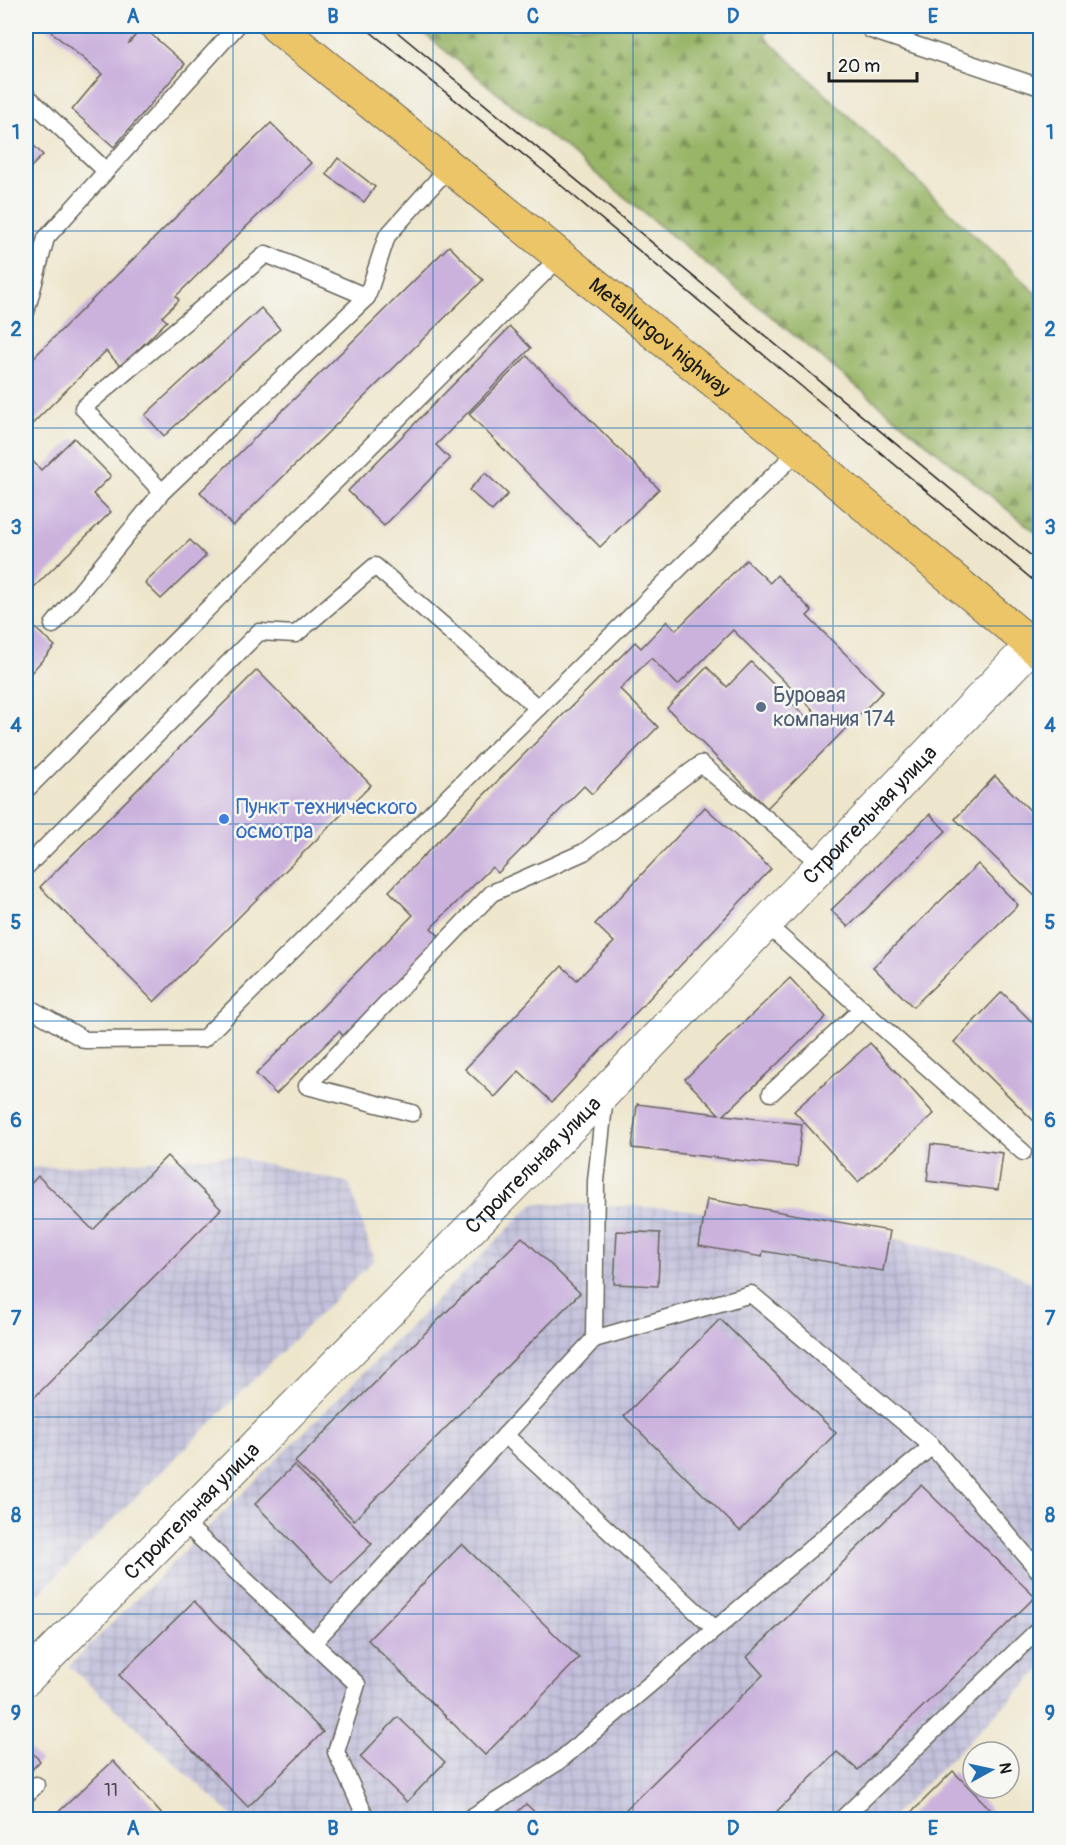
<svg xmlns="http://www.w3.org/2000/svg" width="1066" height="1845" viewBox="0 0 1066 1845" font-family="Pangolin,sans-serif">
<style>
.industrial{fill:url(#industrial-grid)}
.forest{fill:url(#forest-firs);stroke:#5a6842;stroke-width:1.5}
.building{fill:#cbb2dd}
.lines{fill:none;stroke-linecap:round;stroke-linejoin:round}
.lane-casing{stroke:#66635a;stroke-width:19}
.street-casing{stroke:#66635a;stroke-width:35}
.primary-casing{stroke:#66635a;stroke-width:35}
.lane{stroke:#fff;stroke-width:16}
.street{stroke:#fff;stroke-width:33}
.primary{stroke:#ecc569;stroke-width:33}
.tram{stroke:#1c1c1c;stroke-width:1.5}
.grid{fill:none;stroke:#1f6fb2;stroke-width:1.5;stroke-opacity:0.55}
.service-dot{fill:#5c6f8a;stroke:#f6f6f2;stroke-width:2}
.shop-dot{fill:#3f7fe0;stroke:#f6f6f2;stroke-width:2}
.labels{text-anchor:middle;stroke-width:5;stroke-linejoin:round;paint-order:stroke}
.number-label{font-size:18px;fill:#48424c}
.street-label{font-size:21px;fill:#1c1c1c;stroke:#f6f6f2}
.service-label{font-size:21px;fill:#4e5e75;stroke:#f6f6f2;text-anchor:start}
.shop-label{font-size:21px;fill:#366cbe;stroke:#f6f6f2;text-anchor:start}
.neatline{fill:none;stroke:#1f6fb2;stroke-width:2}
.grid-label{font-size:20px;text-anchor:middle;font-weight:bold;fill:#1f6fb2}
</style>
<defs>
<pattern id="industrial-grid" width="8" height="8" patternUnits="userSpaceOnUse" patternTransform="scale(1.5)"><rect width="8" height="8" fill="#c3c1db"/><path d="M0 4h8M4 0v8" fill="none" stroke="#a7a5bb"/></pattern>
<pattern id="forest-firs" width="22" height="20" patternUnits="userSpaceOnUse" patternTransform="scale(1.5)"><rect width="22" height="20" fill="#99b567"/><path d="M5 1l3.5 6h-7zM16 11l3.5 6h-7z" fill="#7c9254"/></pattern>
</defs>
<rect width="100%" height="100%" fill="#f6f6f2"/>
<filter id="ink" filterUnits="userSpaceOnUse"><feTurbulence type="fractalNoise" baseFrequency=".0167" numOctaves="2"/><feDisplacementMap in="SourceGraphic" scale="12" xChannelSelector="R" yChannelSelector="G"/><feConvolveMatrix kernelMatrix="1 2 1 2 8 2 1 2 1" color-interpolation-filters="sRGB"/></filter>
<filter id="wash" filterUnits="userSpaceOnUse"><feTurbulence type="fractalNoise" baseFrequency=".008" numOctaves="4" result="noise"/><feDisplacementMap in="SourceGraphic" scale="24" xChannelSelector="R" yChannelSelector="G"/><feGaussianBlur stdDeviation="1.35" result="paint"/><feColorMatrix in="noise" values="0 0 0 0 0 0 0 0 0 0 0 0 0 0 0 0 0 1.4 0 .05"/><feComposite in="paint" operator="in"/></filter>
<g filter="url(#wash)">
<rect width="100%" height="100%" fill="#eee6cc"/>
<g class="industrial">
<path d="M231,1156l118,27 25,77 -348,347v-439z"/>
<path d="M534,1203l140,5 221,31 106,26 39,24v381l-150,149h-654l-167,-153z"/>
</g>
<path class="forest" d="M415,26h354l-4,11 275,260v239z"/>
<g id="blocks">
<g class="building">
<path d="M44,26h85l8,7 -9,11 15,-17 42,37 -71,83 -42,-37 30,-36z"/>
<path d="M271,123l40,40 -135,133 3,4 -17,17 5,4 -46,46 -15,-16 -80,79v-65z"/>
<path d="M26,138l17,17 -17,17z"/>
<path d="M338,158l37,29 -11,15 -38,-28z"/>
<path d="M449,246l34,34 -250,246 -33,-34z"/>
<path d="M261,308l19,21 -116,107 -19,-21z"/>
<path d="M510,327l21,21 -95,97 14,14 -66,67 -36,-35z"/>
<path d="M527,356l132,133 -59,58 -131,-133z"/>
<path d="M74,438l37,38 -18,18 18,18 -78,76 -7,-8v-126l15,16z"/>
<path d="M485,473l23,21 -16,17 -23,-21z"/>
<path d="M190,540l16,16 -45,43 -16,-16z"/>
<path d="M746,560l24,23 7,-8 35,36 -5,5 76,75 -116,117 -100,-100 40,-41 20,20 24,-25 57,57 7,-7 -82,-82 -55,55 -27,-27 -31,31 38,38 -66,67 -8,-8 -86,87 -6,-6 -61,61 10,10 -97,99 -5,-6 -63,63 -20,-20 157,-159 -24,-24 246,-249 6,6 26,-27 9,9z"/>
<path d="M26,620l29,26 -26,29 -3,-3z"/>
<path d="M257,670l114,115 -217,217 -114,-115z"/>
<path d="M995,776l45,44v81l-85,-82z"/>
<path d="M705,807l66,62 -219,233 -33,-31 -24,26 -30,-28 97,-103 15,14 37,-38 -19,-18z"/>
<path d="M930,814l16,17 -98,96 -17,-17z"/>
<path d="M978,864l40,41 -105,102 -40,-40z"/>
<path d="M790,978l36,39 -102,98 78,9 -5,43 -165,-19 5,-44 82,10 -34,-35z"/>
<path d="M1002,992l38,38v97l-86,-85z"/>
<path d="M870,1043l64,71 -76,68 -64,-71z"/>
<path d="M931,1144l72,9 -5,37 -71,-9z"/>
<path d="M167,1156l54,53 -195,197v-217l12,-13 55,54z"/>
<path d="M707,1199l183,32 -7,40 -120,-20 -1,6 -63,-11z"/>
<path d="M617,1231l43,2 -2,53 -44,-2z"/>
<path d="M522,1237l58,56 -226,227 -59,-58z"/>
<path d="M720,1319l116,114 -96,98 -116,-115z"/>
<path d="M294,1465l78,79 -40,39 -77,-79z"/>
<path d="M921,1485l114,112 -177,173 -21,-18 -69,68h-153l148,-145 -16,-18z"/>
<path d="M462,1544l117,114 -94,97 -117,-115z"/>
<path d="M194,1601l129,131 -75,75 -129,-132z"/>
<path d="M398,1717l47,45 -38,40 -47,-45z"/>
<path d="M26,1746l14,15 -14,15z"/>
<path d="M113,1761l54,59h-117z"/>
<path d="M953,1771l37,38 -11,11h-75z"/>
<path d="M526,1804l17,16h-34z"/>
</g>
</g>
</g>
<g filter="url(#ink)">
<use href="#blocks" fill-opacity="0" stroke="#66635a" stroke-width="1.5"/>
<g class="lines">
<defs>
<g id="lane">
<path d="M867,26l4,4 169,57"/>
<path d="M26,95l80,76"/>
<path d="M26,312l20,-74 191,-212"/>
<path d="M162,492l-79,-84 183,-154 101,43"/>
<path d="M53,625l109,-133 205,-195 20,-61 62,-69"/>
<path d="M26,790l534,-533"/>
<path d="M26,867l233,-235 37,2 79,-68 163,142"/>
<path d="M766,924l257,228"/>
<path d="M26,1006l59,34 118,-1 596,-589"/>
<path d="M771,1093l91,-84"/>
<path d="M412,1113l-105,-27 185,-193 92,-41 117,-88 121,101"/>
<path d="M594,1339l157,-45 181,152 108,126"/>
<path d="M505,1435l210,194"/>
<path d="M182,1521l175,163 -21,68 31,68"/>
<path d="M313,1643l281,-304 2,-158 9,-85"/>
<path d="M26,1795l10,-10"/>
<path d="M467,1820l91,-58 374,-316"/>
<path d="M841,1820l199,-192"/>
</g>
<g id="street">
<path id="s1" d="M26,1679l579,-587 427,-447"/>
</g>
<g id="primary">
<path id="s2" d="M276,26l523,424 241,202"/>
</g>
</defs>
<use href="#lane" class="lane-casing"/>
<use href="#street" class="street-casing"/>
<use href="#primary" class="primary-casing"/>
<use href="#lane" class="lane"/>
<use href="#street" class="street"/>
<use href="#primary" class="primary"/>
<g class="tram">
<path d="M363,26l182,146 495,414"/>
<path d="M390,26l650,537"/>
</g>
</g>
</g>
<path class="grid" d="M233,26v1794M433,26v1794M633,26v1794M833,26v1794M26,231h1014M26,428h1014M26,626h1014M26,824h1014M26,1021h1014M26,1219h1014M26,1417h1014M26,1614h1014"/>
<circle class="service-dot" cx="761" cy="707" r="6"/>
<circle class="shop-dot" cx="224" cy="819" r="6"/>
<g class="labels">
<g class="number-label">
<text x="111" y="1796">11</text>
</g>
<g class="street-label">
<text dy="7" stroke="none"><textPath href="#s2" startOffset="494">Metallurgov highway</textPath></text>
<text dy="7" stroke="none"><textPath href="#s1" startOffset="1208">Строительная улица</textPath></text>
<text dy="7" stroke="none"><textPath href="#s1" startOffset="722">Строительная улица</textPath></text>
<text dy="7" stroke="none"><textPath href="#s1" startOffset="236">Строительная улица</textPath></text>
</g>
<g class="service-label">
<text x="773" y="702">Буровая<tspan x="773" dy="24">компания 174</tspan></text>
</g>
<g class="shop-label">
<text x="236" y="814">Пункт технического<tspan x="236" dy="24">осмотра</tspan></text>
</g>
</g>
<rect width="1066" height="1845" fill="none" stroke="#f6f6f2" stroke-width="66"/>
<g transform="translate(991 1770) rotate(82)"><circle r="28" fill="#f6f6f2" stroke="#9f9f9c" stroke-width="1.5"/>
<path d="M0-4.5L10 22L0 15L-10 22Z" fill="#1f6fb2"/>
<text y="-9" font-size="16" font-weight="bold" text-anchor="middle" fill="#1c1c1c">N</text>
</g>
<path d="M829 72v9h88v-9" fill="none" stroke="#1c1c1c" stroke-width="3"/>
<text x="838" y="72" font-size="18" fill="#1c1c1c" stroke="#f6f6f2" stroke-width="4.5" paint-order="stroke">20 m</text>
<rect x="33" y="33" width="1000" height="1779" class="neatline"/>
<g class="grid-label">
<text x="133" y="23">A</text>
<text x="333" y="23">B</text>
<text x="533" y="23">C</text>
<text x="733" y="23">D</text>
<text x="933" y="23">E</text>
<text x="16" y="139">1</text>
<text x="1050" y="139">1</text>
<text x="16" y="336">2</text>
<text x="1050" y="336">2</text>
<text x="16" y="534">3</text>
<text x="1050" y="534">3</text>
<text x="16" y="732">4</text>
<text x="1050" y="732">4</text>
<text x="16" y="929">5</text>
<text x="1050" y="929">5</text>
<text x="16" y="1127">6</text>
<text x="1050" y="1127">6</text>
<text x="16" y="1325">7</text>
<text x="1050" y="1325">7</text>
<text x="16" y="1522">8</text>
<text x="1050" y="1522">8</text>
<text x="16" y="1720">9</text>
<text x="1050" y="1720">9</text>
<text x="133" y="1835">A</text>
<text x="333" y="1835">B</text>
<text x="533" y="1835">C</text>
<text x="733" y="1835">D</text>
<text x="933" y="1835">E</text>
</g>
</svg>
